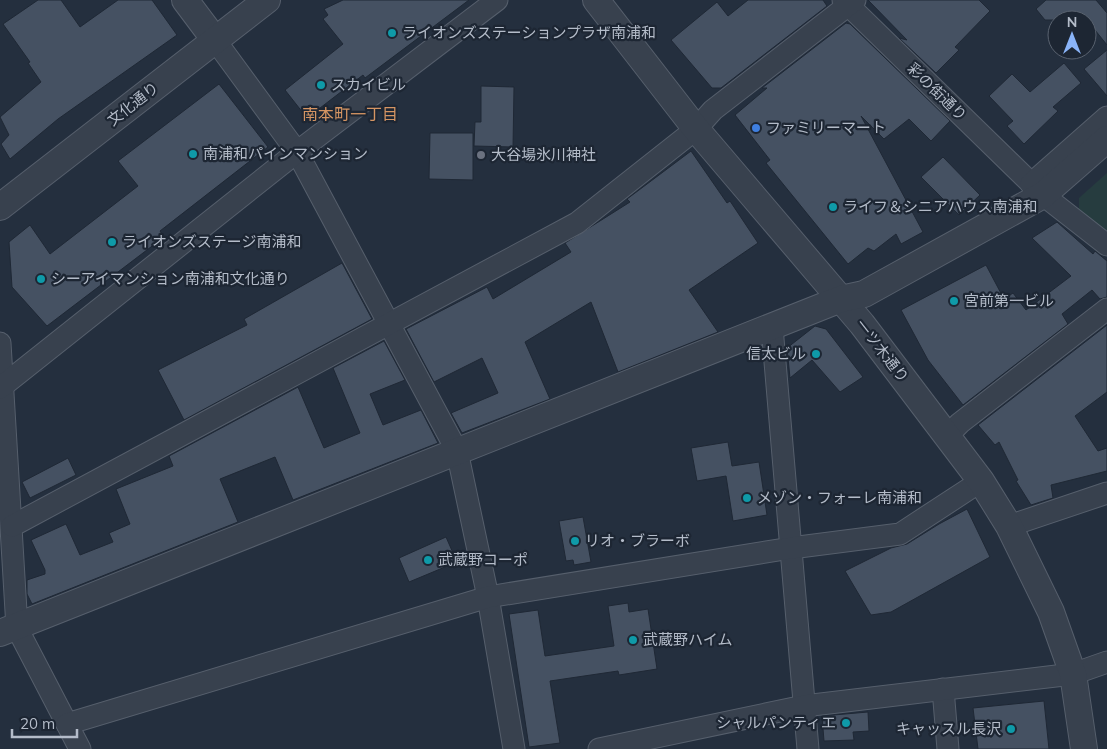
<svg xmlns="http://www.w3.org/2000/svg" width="1107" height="749" viewBox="0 0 1107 749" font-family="Mulish,'Noto Sans JP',sans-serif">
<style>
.green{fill:#263c3f}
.building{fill:#455162;stroke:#1f2835}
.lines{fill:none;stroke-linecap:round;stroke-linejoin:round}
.minor-casing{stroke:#565f6c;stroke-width:23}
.tertiary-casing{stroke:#565f6c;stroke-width:28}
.minor{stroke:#38414e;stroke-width:21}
.tertiary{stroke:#38414e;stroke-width:26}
.culture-dot{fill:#0f9aa8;stroke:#1d2633;stroke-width:2}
.shop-dot{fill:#3f7fe0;stroke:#1d2633;stroke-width:2}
.worship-dot{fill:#6b7280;stroke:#1d2633;stroke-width:2}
.labels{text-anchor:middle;stroke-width:4.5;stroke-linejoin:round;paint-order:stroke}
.poi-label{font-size:15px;fill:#b4bcc9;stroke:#1d2633;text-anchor:start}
.street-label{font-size:15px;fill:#b4bcc9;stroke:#1d2633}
.neighbourhood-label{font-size:16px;fill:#d59563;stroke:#1d2633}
</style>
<rect width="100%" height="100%" fill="#242f3e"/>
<path class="green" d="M1107,173v60l-28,-23v-12z"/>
<g class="building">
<path d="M38,0h23l19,27 38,-27h34l25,35 -119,84 -48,40 -9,-15 8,-9 -9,-18 41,-35 -13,-19 2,-1 -27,-38z"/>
<path d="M343,0h126l-104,78 -2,-3 -56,43 -22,-28 58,-46 -20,-25 5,-4 -4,-6z"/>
<path d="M748,0h75l4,6 -106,82h-9l-41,-48 46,-38 11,14z"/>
<path d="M868,0h111l11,11 -35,36 4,3 -23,23 -37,-35 8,2z"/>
<path d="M1046,0h50l11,13v32l-20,-25h-42l-9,-11z"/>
<path d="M846,23l4,1 100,97 -19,20 -22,-22 -25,20 -23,-23 62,116 -22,12 -5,-10 -22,17 -6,-3 -20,16 -82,-101 4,-3 -35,-45 32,-27h-5z"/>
<path d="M1107,50v46l-23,-27z"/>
<path d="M1064,63l17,20 -28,24 5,4 -34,33 -17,-18 6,-5 -24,-25 23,-22 18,18z"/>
<path d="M219,84l49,63 -108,84 4,6 -117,89 -35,-39 -3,-45 21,-17 20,29 88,-68 -20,-25z"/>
<path d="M481,86l33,1 -1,60 -39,-1 1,-24h6z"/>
<path d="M430,133h43v47l-44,-1z"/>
<path d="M691,151l36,52 3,-2 28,42 -69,47 29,42 -100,40 -27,-70 -66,40 25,57 -88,34 -11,-20 47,-20 -16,-35 -48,24 -28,-53 81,-42 6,12 78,-47 -6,-9 65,-41 -3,-3z"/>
<path d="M943,157l37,38 -21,20 -38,-38z"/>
<path d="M1057,222l36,32 2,-3 12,10v36l-7,2 -8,-9 -30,24 6,10 -105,81 -35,-45 -27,-50 85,-45 18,34 9,-6 13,17 45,-34 -39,-38z"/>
<path d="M342,263l30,56 -188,101 -26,-50 89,-45 -3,-6z"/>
<path d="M1107,325v67l-32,24 23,35 9,-3v23l-56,14 2,13 -22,7 -15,-24 2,-1 -19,-38 -4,3 -17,-20z"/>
<path d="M815,326l11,3 37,48 -23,15 -28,-32 -22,18 -3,-30z"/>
<path d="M384,341l21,39 -35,14 13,31 38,-15 17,33 -145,57 -18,-43 -55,22 18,43 -206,82 -5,-10v-14l18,-6v-4l-14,-30 35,-16 14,31 33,-13 -4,-9 21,-9 -14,-35 57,-23 -4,-10 129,-69 26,61 36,-15 -27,-65z"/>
<path d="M728,442l4,24 27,-4 8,53 -34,6 -7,-45 -29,5 -6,-33z"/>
<path d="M68,458l8,17 -46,23 -8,-16z"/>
<path d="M967,509l23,48 -99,55 -20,3 -26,-44 46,-23 16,-4 32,-20z"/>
<path d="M583,517l8,45 -17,3 -1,-5 -7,1 -7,-40z"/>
<path d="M446,537l11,25 -48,20 -10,-24z"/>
<path d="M628,603l1,9 19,-3 9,60 -38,6 -1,-4 -68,10 10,62 -31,4 -20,-133 29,-4 7,46 69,-10 -6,-40z"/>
<path d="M1044,701l5,48h-71l-5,-41z"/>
<path d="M868,712l1,19 -16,1 1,8 -30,1 -2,-25z"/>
</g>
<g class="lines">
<defs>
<g id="minor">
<path d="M843,0l200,195 64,50"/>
<path d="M215,40l82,112 160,299 31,146 26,152"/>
<path d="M1031,184l76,-67"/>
<path d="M772,327l36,422"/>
<path d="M0,343l17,285 63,121"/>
<path d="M0,388l297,-236 200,-152"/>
<path d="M947,436l13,-13 147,-114"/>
<path d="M12,526l565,-303 119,-94 17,-19 142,-110"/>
<path d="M1009,526l98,-33"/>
<path d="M943,689l5,60"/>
<path d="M67,724l421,-127 303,-49 109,-14 81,-53"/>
<path d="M599,749l205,-43 269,-32 34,-12"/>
</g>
<g id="tertiary">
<path d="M185,0l30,40"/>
<path d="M596,0l100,129 166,195 119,157 28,45 42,86 22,62 11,75"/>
<path d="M0,207l267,-207"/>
<path d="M0,633l841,-334 23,-5 179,-99 64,-56"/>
</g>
</defs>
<use href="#minor" class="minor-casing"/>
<use href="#tertiary" class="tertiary-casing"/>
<use href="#minor" class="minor"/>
<use href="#tertiary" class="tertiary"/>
</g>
<g class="culture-dot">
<circle cx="392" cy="33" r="5"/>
<circle cx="321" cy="85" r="5"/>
<circle cx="193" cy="154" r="5"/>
<circle cx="833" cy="207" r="5"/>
<circle cx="112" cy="242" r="5"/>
<circle cx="41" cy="279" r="5"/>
<circle cx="954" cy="301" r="5"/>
<circle cx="816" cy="354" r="5"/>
<circle cx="747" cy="498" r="5"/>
<circle cx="575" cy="541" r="5"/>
<circle cx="428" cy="560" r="5"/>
<circle cx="633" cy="640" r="5"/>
<circle cx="846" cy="723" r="5"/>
<circle cx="1011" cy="729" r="5"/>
</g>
<circle class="shop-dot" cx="756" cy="128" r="5"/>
<circle class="worship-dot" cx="481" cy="155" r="5"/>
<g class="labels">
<g class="poi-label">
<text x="402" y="38">ライオンズステーションプラザ南浦和</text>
<text x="331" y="90">スカイビル</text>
<text x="766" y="133">ファミリーマート</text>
<text x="203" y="159">南浦和パインマンション</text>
<text x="491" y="160">大谷場氷川神社</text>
<text x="843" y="212">ライフ＆シニアハウス南浦和</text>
<text x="122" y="247">ライオンズステージ南浦和</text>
<text x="51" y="284">シーアイマンション南浦和文化通り</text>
<text x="964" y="306">宮前第一ビル</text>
<text x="806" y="359" text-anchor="end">信太ビル</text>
<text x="757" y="503">メゾン・フォーレ南浦和</text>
<text x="585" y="546">リオ・ブラーボ</text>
<text x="438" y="565">武蔵野コーポ</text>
<text x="643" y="645">武蔵野ハイム</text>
<text x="836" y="728" text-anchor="end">シャルパンティエ</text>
<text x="1001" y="734" text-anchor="end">キャッスル長沢</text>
</g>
<g class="street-label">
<text transform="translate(937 92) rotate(44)" y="5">彩の街通り</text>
<text transform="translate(133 104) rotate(-38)" y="5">文化通り</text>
<text transform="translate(882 351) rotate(52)" y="5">一ツ木通り</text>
</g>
<g class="neighbourhood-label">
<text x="350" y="120">南本町一丁目</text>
</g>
</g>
<g transform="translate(1072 35)"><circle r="24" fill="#1d2633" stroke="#59626f"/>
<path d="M0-4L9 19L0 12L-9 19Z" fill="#8ab4f8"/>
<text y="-8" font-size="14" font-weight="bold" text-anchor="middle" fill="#b4bcc9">N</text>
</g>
<path d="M12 729v8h65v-8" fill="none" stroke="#b4bcc9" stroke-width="2.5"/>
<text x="20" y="729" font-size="15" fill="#b4bcc9" stroke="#1d2633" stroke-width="4" paint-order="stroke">20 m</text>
</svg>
